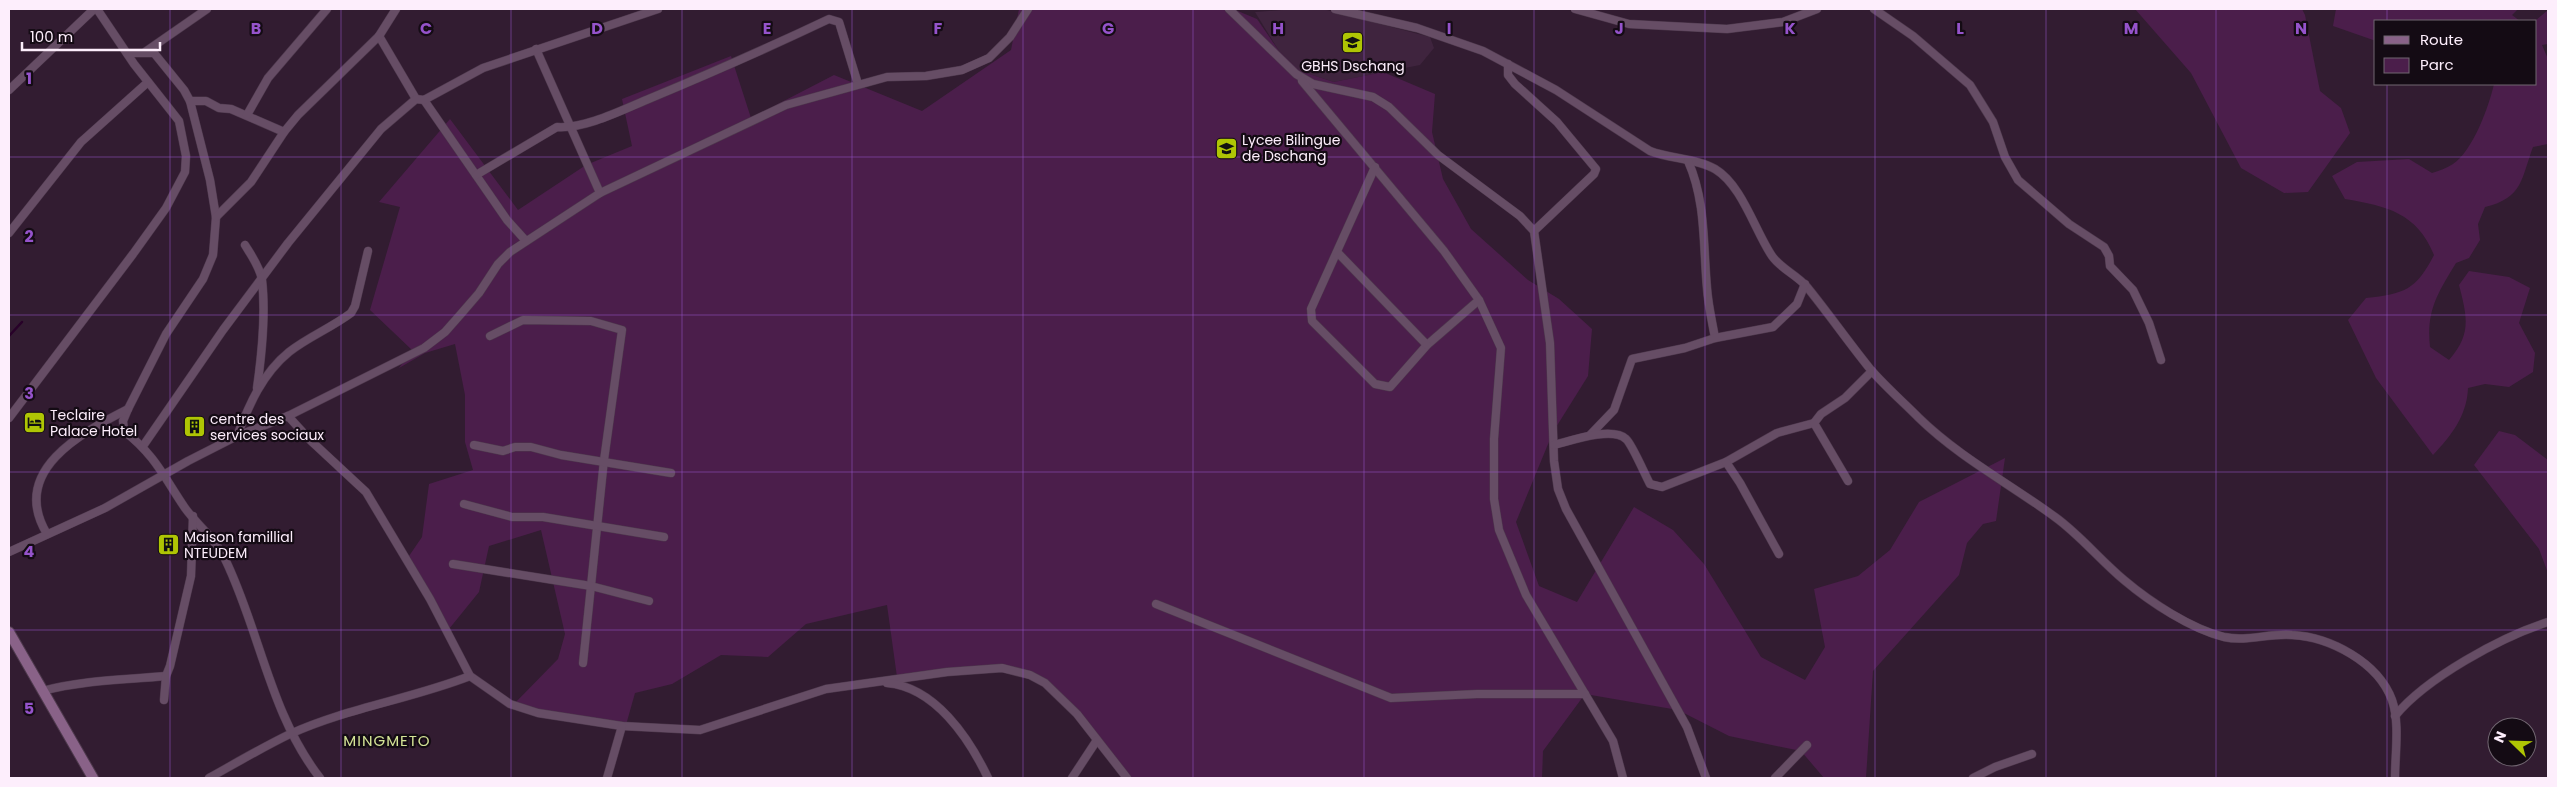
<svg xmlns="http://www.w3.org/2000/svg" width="2557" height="787" viewBox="0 0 2557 787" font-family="Poppins,sans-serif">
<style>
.built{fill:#3f243e}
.green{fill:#4b1e4b}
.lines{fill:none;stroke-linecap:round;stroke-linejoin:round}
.stream{stroke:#280129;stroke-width:2.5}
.street-casing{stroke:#4e394d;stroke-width:9}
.secondary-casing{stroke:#4e394d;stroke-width:12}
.street{stroke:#664d65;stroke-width:8}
.secondary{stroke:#896288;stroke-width:10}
.grid{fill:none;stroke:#9553cb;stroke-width:1;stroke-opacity:0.55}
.labels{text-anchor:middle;stroke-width:4.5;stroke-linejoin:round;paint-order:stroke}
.poi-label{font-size:14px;fill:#fdeefc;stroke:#140b14;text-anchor:start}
.neighbourhood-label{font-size:15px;letter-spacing:1px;fill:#d4e396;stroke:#140b14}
.grid-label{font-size:16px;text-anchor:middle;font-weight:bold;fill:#9553cb;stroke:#140b14;stroke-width:4.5;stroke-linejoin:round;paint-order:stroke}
</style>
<rect width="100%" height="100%" fill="#321c31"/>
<path class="built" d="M1295,9h28l107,28 4,11 -14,17 -86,17 -35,-11 -20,-20 -24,-39z"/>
<g class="green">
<path d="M1019,9h214l24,10 22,32 21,20 34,11 49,-10 52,22 -3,38 11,47 28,50 57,51 31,19 33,30 -4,47 -35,56 -37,90 23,64 38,16 57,-95 39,23 31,34 57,93 44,23 20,-33 -11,-58 44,-13 32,-26 29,-48 86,-44 -9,63 -13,3 -16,19 -8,32 -86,96 -7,107h-42l-23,-27 -72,-15 -51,-26 -93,-16 -42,57 -1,27h-414l-24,-31 -62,-65 -37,-14 -108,9 -10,-72 -81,19 -38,33 -47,-2 -49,29 -37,9 -9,32 -83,-12 -29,-9 44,-45 7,-25 -24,-104 -52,16 -10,46 -30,37 -40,-73 13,-19 7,-53 44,-14 -8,-28v-47l-10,-51 -30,9 -26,15 13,-18 -42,-40 30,-103 -21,-5 71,-83 68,91 68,-45 46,-19 -10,-47 109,-43 20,62 83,-43 88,36 89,-61z"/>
<path d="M2135,9h167l3,6 15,76 21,17 9,25 -42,59 -24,1 -43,-25 -50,-95z"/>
<path d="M2336,9h182l-6,6 8,6h-144v20l-43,-15z"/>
<path d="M2548,10v34l-6,1 6,14v85l-15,3c-12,32 -10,51 -48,60l-7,17 2,16 -11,18 -13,5c-18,30 -30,47 -26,84l19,13c23,-26 18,-44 10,-75l10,-14 40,6 21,11 -11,35 16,30 -2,19 -24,15 -24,-3 -17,4c-1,28 -17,48 -35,67l-57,-77 -28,-58 18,-22c38,-4 50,-8 68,-43 -17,-42 -47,-49 -89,-56l-13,-23 25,-14 52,-3 23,14c7,-2 15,-5 21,-9 20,-13 36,-58 41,-80h42l-1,-63z"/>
<path d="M2499,431l16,4 33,25v113l-9,-24 -65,-84z"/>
</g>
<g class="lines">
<path class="stream" d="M9,336l13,-14"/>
<defs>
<g id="street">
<path d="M1229,9l67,65 17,10 60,13 16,10 49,48 82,61 14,15 16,112 4,118 4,28 8,20 121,218 19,51"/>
<path d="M1335,9l82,19 66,23 73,39 94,61c20,8 46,7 65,18 27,16 40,62 57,87 9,13 25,19 35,31 22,27 42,56 64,83 15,17 32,32 48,48 40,39 91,66 136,99 25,18 45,43 69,63 26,22 67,49 100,57 23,5 45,-4 68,-2 38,2 86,27 100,65 8,23 3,54 3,78"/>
<path d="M1575,9l54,15 98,5 56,-7 34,-13"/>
<path d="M1874,9l39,27 57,49 23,37 12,35 13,23 51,44 35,23 5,9 1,10 23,24 16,33 12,37"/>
<path d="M379,36l37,63"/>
<path d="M536,49l64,144"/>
<path d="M145,52l62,-43"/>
<path d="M127,53h27l30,37 6,11 20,79 6,37 -3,38 -10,24 -37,55 -38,75 -5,12 1,10c31,24 40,46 61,77 12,17 31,31 40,51 35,72 45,155 95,219"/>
<path d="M1508,64v11l7,9 42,38 39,47 -2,5 -60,57"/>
<path d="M1302,81l142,170 35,49 22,48 -7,91v60l5,31 27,65 87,146 10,37"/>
<path d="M9,90l85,-81"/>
<path d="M424,100l83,120 19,21"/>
<path d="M190,101h16l13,7 12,1 53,23"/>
<path d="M247,115l21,-37 59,-69"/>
<path d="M1688,161c18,40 15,84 19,127 1,16 5,33 8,50"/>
<path d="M1375,167l-64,142 1,12 63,63 15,3 37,-42 52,-45"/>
<path d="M476,175l81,-48c29,2 67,-18 94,-29 60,-25 119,-51 178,-79l10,3 19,62"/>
<path d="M216,217l35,-35 33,-50 14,-17 81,-79 17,-27"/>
<path d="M9,233l72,-91 67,-60"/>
<path d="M245,245c6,10 15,22 17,35 4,34 0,73 -5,108"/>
<path d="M1337,252l90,93"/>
<path d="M490,336l33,-16 68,1 31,9 -18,130 -21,203"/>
<path d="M288,416l21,23 57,53 64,107 40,77 40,28 28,9 84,13 78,4 126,-41 121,-17 55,-4 28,7 15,8 32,31 50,64"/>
<path d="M9,418l124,-164 33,-46 19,-36 1,-16 -7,-35 -45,-57 -37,-55"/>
<path d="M1590,435l24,-25 18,-51 53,-11 30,-10 58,-11 24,-23 8,-20"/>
<path d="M237,436c12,-31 25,-62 52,-84 19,-15 42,-24 62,-39l4,-7 13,-55"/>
<path d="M474,445l29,6 12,-4h16l30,8 110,18"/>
<path d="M1554,445c16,-4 58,-19 72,-6 6,5 19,36 24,45l12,3 64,-25 51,-29 37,-10"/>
<path d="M143,446l80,-116 65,-87 93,-114 35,-30 8,1 59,-32 175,-59"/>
<path d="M1726,462l14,21 39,71"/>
<path d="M1848,481l-34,-58 7,-9 24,-16 27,-27"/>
<path d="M464,504l48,13h31l121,20"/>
<path d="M47,534c-38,-63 34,-101 81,-125"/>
<path d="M9,552l96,-44 83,-47 49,-25 51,-20 136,-68 21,-16 15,-17 19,-22 19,-29 12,-12 90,-59 186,-88 101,-28 39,-1 36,-6 27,-12 21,-21 18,-28"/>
<path d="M453,564l138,22 58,15"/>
<path d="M1156,604l235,94 86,-4h108"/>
<path d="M887,683c48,4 82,55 101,95"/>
<path d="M42,691c42,-11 80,-11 124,-15"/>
<path d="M164,700l2,-24 4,-10 21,-90 2,-60"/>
<path d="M2395,716c31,-38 106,-79 153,-94"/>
<path d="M209,778c27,-15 54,-31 81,-44 57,-26 121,-35 180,-58"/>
<path d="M607,778l15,-52"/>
<path d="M1072,778l25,-38"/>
<path d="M1775,778l32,-33"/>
<path d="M1973,778l22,-11 37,-13"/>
</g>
<path id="secondary" d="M9,632l84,146"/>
</defs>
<use href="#street" class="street-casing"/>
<use href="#secondary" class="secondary-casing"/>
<use href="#street" class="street"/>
<use href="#secondary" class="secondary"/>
</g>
<path class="grid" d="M170,9v769M341,9v769M511,9v769M682,9v769M852,9v769M1023,9v769M1193,9v769M1364,9v769M1534,9v769M1705,9v769M1875,9v769M2046,9v769M2216,9v769M2387,9v12M2387,84v694M9,157h2539M9,315h2539M9,472h2539M9,630h2539"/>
<defs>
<symbol id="school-square" viewBox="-11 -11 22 22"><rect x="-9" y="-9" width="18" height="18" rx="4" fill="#afc504" stroke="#140b14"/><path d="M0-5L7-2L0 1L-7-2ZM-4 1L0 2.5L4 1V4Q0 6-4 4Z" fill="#111"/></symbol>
<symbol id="hotel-square" viewBox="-11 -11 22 22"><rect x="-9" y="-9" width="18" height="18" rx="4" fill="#afc504" stroke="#140b14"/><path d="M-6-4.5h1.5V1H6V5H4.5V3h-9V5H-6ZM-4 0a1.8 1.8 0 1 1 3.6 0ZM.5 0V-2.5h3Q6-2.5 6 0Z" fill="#111"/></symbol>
<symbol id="building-square" viewBox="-11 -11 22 22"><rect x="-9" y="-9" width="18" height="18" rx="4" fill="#afc504" stroke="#140b14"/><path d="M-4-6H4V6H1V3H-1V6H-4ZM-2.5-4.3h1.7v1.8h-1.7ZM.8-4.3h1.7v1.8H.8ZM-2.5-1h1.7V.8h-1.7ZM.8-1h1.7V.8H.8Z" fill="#111"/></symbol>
</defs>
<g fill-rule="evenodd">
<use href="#school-square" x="1340" y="30" width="25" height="25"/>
<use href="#school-square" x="1214" y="136" width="25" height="25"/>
<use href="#hotel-square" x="22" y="410" width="25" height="25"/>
<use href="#building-square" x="182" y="414" width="25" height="25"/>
<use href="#building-square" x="156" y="532" width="25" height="25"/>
</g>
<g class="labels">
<g class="poi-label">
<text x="1353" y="71" text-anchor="middle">GBHS Dschang</text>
<text x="1242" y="145">Lycee Bilingue<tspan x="1242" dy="16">de Dschang</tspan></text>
<text x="50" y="420">Teclaire<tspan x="50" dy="16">Palace Hotel</tspan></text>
<text x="210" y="424">centre des<tspan x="210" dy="16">services sociaux</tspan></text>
<text x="184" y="542">Maison famillial<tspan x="184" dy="16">NTEUDEM</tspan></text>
</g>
<g class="neighbourhood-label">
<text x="387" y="746">MINGMETO</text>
</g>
</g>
<g class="grid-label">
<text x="256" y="34">B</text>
<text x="426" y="34">C</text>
<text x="597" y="34">D</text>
<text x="767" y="34">E</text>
<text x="938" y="34">F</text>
<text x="1108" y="34">G</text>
<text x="1278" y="34">H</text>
<text x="1449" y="34">I</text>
<text x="1619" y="34">J</text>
<text x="1790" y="34">K</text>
<text x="1960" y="34">L</text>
<text x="2131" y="34">M</text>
<text x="2301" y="34">N</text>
<text x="29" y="84">1</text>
<text x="29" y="242">2</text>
<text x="29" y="399">3</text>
<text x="29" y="557">4</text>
<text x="29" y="714">5</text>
</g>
<rect width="2557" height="787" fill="none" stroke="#fdeefc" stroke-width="20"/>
<rect x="2374" y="20" width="162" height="65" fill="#140b14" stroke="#716671"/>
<rect x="2384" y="36" width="25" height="8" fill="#896288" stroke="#716671"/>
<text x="2420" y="45" font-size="15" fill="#fdeefc">Route</text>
<rect x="2384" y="58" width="25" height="15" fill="#4b1e4b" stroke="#716671"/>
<text x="2420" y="70" font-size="15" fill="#fdeefc">Parc</text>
<g transform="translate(2512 742) rotate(293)"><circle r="24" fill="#140b14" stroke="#716671"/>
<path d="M0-4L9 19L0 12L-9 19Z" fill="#afc504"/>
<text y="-8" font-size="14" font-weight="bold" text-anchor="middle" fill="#fdeefc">N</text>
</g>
<path d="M22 42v8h138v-8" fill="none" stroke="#fdeefc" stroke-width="2.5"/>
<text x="30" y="42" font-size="15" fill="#fdeefc" stroke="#140b14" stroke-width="4" paint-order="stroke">100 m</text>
</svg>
